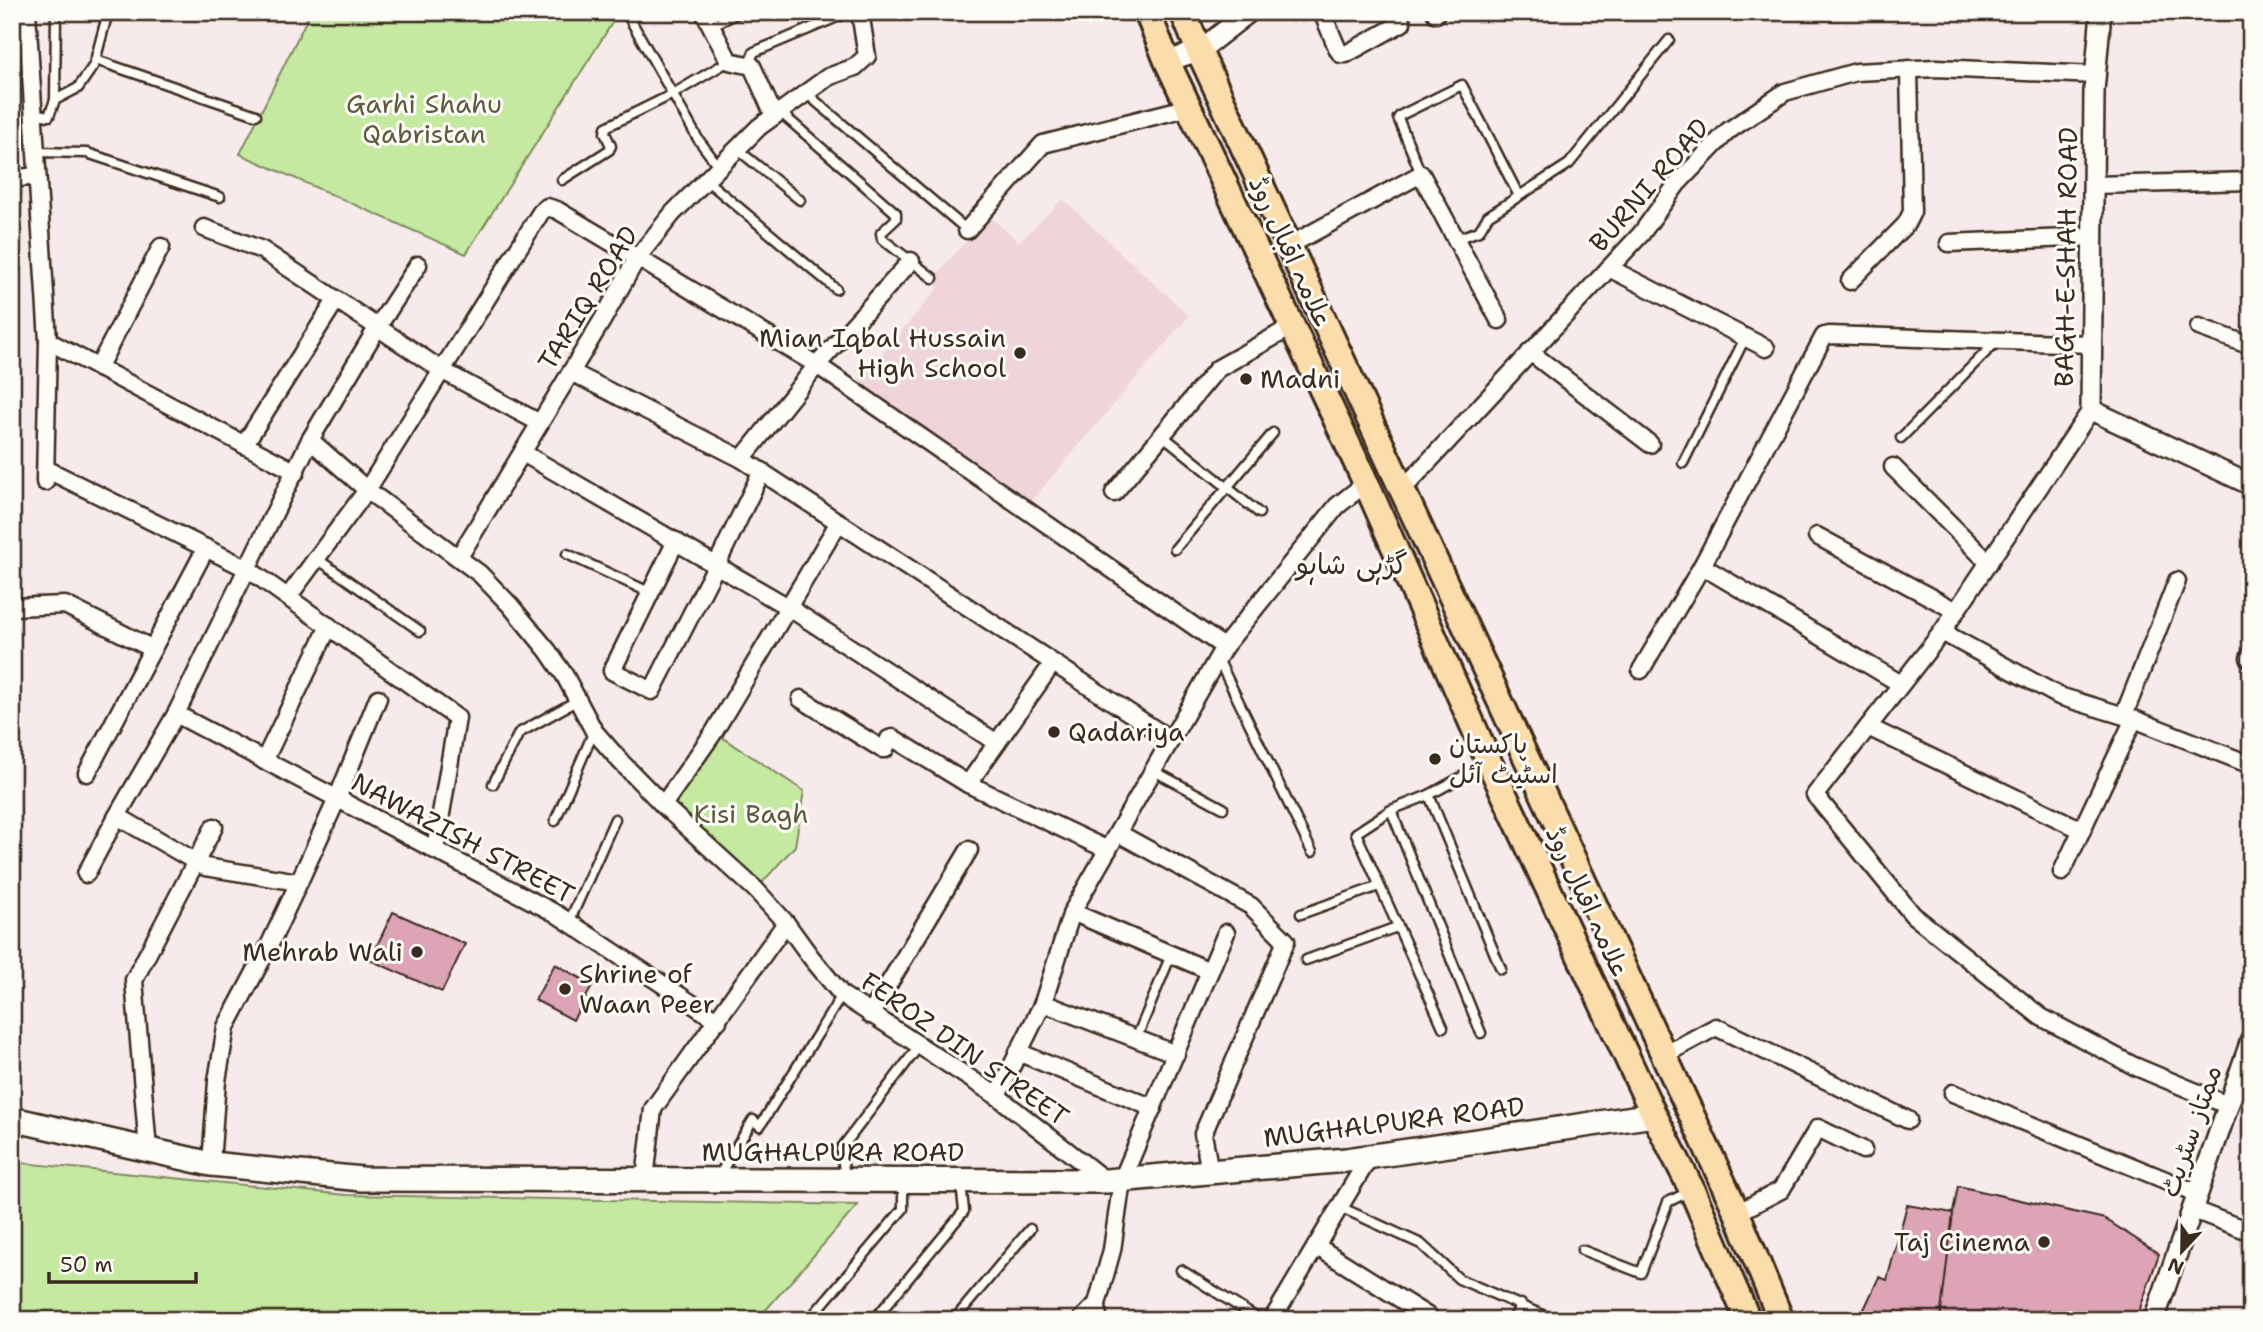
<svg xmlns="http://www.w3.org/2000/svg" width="2263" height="1332" viewBox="0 0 2263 1332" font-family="'Shantell Sans','Playpen Sans Arabic',sans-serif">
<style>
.built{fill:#efd5da}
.green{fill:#c6e9a2;stroke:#808a60;stroke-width:2}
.building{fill:#dda4b5;stroke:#3b2a1e;stroke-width:2}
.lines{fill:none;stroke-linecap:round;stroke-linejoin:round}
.service-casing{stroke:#3b2a1e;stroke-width:13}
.minor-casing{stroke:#3b2a1e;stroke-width:21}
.tertiary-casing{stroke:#3b2a1e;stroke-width:24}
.secondary-casing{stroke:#3b2a1e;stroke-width:28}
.primary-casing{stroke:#3b2a1e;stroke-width:30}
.service{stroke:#fdfcf7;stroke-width:8}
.minor{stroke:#fdfcf7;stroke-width:16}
.tertiary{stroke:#fdfcf7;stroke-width:19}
.secondary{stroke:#fdfcf7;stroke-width:23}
.primary{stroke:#fbddab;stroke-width:24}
.poi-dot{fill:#3b2a1e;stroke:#fdfcf7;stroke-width:2.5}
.labels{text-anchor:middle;stroke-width:6;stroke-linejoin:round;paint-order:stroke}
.park-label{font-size:26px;fill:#5e5a3f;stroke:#fdfcf7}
.street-label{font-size:26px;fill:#3b2a1e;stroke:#fdfcf7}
.poi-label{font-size:26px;fill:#3b2a1e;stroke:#fdfcf7;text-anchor:start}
.neighbourhood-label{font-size:28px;fill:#3b2a1e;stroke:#fdfcf7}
</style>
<rect width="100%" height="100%" fill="#f7eaea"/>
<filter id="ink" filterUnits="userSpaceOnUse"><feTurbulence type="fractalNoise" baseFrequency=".0143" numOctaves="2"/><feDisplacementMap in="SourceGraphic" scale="14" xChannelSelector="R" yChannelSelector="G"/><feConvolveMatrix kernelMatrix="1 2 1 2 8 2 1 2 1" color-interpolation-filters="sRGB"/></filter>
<g filter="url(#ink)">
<path class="built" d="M1063,199l126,117 -164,193 -173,-120 87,-102 -8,-7 58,-64 30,26z"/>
<g class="green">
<path d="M305,12h298l11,8 -148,234 -226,-100 68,-137z"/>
<path d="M714,732l90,59 -9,55 -34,38 -98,-79z"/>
<path d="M12,1162l334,33 512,10 -101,115h-745z"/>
</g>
<g class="building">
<path d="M393,912l72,32 -23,48 -72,-32z"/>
<path d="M555,964l38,21 -20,35 -38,-20z"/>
<path d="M1958,1186l147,33 54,35 -23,66h-197l11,-91z"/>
<path d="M1907,1205l46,8 -13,107h-81l20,-43 8,3z"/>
</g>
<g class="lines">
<defs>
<g id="service">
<path d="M626,12l72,127 21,28"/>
<path d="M711,26l29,-14"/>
<path d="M96,60l160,55"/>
<path d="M748,65l6,-13 95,-40"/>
<path d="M806,93l161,137"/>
<path d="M55,100l23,-12 16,-23 14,-53"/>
<path d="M780,112l116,101v6l-15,14 1,6 51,39"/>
<path d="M32,113l17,3 6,-16 1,-88"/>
<path d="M737,149l63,51"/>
<path d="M35,152l52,1 133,44"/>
<path d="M1421,174l-23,-56 3,-3 61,-30 57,111"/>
<path d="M562,180l47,-30 2,-4 -6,-13 1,-6 67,-33 56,-33"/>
<path d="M706,180l130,109"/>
<path d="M1456,239l23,-8 9,-15 81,-52 100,-124"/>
<path d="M1162,435l97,78"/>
<path d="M1901,438l96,-97"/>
<path d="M1683,463l62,-125"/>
<path d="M1175,549l98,-116"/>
<path d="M567,554l84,39"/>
<path d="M316,558l104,73"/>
<path d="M1218,659l94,193"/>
<path d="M1154,771l69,37"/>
<path d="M493,784l26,-51 59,-33"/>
<path d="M1429,795l72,174"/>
<path d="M1391,810l90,223"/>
<path d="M555,821l39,-90"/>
<path d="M1301,914l78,-28"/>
<path d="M569,922l46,-103"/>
<path d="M1306,960l91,-33"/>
<path d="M1443,1027l-87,-194 35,-23 38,-15 58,-32"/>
<path d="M1136,1039l35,-84"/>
<path d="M718,1177l35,-57 7,6 82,-131"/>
<path d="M845,1177l-4,-28 78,-103"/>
<path d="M1340,1207l81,37 38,35 95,41"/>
<path d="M1582,1250l59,23 27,-71 22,-11"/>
<path d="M1181,1270l79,50"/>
<path d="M809,1320l94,-111v-26"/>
<path d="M874,1320l90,-109 -3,-28"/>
<path d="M954,1320l76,-91"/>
<path d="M1513,1320l8,-16"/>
</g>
<g id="minor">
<path d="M27,12l21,329 -3,141"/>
<path d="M704,12l25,49 23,5 22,50"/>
<path d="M1322,12l16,38 3,4h5l56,-31"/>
<path d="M1435,12l1,2"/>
<path d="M12,179l24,-3"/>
<path d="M2093,185l158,-4"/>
<path d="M204,228l58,22 181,121 97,52"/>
<path d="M967,230l76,-86 147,-37"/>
<path d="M1949,243l144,-6"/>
<path d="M1290,245l131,-71 78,146"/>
<path d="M1609,268l157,80"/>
<path d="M1850,281l56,-57 6,-12 -3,-143"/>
<path d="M2199,327l52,19"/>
<path d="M48,341l248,131"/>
<path d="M1530,352l120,92"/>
<path d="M98,368l63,-121"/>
<path d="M571,372l171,87 429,281"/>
<path d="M2091,410l-149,222 -127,163 98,120 128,102 93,49 93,39"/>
<path d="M310,440l57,50 113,84 30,31 38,46 17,25 29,55 27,31 42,43 92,84 31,34 24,33 32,39 155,101 109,85"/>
<path d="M244,445l92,-145"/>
<path d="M523,453l265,154 209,136"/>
<path d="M742,459l75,-94 94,-104"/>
<path d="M1893,467l96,96"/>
<path d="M46,469l202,100 209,149 -22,132"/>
<path d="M1402,490l239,-256 36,-50 51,-53 57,-39 71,-20 80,-4 160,7"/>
<path d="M1114,493l103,-124 76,-43"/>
<path d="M1817,536l139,75"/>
<path d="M676,541l-64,130 40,20 65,-127 45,-93"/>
<path d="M459,557l144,-238 34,-61 36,-45 86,-86 69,-50 27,-10 12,-11 -7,-44"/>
<path d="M1702,566l199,118"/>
<path d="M288,597l79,-107 174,-278 6,-5 10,3 260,155 407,282"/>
<path d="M12,607l53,-2 88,44"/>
<path d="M1942,632l117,64 75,23 117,46"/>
<path d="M2249,658l2,-4"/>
<path d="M1641,670l61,-104 122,-230 5,-1 263,9"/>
<path d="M801,699l81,50h3l4,-10 4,-1 75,46 140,66"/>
<path d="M176,714l379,199 163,108"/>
<path d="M2124,715l53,-134"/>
<path d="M1868,727l214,103"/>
<path d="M264,761l65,-135"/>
<path d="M87,773l119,-225"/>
<path d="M968,784l85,-121"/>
<path d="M663,805l51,-73 125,-210"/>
<path d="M117,816l59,-102 134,-274 67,-112 41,-63"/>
<path d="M1118,833l133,73 35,35 -83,193 7,38"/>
<path d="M2062,872l72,-153"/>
<path d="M86,874l31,-58 88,51 94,15"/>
<path d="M1072,912l138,59"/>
<path d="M1043,1003l133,51"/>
<path d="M870,1015l99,-165"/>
<path d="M1018,1052l135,56"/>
<path d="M1664,1055l52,-28 192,93"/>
<path d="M1953,1093l244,100"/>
<path d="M997,1096l46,-93 29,-91 152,-265 113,-141 29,-23"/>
<path d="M148,1150l-14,-170 80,-153"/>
<path d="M211,1164l6,-83 9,-54 43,-81 30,-64 38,-83 41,-101"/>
<path d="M645,1179l8,-70 133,-186"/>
<path d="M2191,1209l60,23"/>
<path d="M1737,1213l44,-23 37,-62 45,22"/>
<path d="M1316,1246l113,71"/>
<path d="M1081,1320l16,-16"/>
<path d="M1098,1320l-1,-16 15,-54 10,-70 104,-247"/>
<path d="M1272,1320l98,-164"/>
</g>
<g id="tertiary">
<path d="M2101,12l-7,79 -3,319 160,75"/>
<path d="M1167,61l32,-10 50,-39"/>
<path d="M2154,1320l97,-280"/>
</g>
<path id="secondary" d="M12,1119l199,45 151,15 744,2 240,-21 308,-45"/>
<g id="primary">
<path d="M1147,12l20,49 199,422 123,279 165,353 38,75 56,130"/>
<path d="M1183,12l16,39 538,1162 44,107"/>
</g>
</defs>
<use href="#service" class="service-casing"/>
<use href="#minor" class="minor-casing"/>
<use href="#tertiary" class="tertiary-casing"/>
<use href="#secondary" class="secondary-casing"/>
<use href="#primary" class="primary-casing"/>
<use href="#service" class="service"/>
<use href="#minor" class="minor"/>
<use href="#tertiary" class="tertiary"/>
<use href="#secondary" class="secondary"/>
<use href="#primary" class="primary"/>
</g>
</g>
<g class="poi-dot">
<circle cx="1020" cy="353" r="7"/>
<circle cx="1246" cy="379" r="7"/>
<circle cx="1054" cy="732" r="7"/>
<circle cx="1435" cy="759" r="7"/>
<circle cx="417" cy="952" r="7"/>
<circle cx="565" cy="989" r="7"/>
<circle cx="2044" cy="1242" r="7"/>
</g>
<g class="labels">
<g class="park-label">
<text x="424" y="113">Garhi Shahu<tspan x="424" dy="30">Qabristan</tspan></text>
<text x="751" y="823">Kisi Bagh</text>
</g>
<g class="street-label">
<text transform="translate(1649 185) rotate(-49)" y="9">BURNI ROAD</text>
<text transform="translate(1291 252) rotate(65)" y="9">علامہ اقبال روڈ</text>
<text transform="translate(2066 257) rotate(-89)" y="9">BAGH-E-SHAH ROAD</text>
<text transform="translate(588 298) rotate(-58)" y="9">TARIQ ROAD</text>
<text transform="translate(463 838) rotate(28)" y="9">NAWAZISH STREET</text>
<text transform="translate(1588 902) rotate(65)" y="9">علامہ اقبال روڈ</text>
<text transform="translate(965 1049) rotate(35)" y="9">FEROZ DIN STREET</text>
<text transform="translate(1394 1122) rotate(-7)" y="9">MUGHALPURA ROAD</text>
<text transform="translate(2191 1131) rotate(-71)" y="9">ممتاز سٹریٹ</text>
<text x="833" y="1161">MUGHALPURA ROAD</text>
</g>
<g class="poi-label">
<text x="1006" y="347" text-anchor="end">Mian Iqbal Hussain<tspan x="1006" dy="30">High School</tspan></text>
<text x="1260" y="388">Madni</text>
<text x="1068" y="741">Qadariya</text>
<text x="1449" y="753">پاکستان<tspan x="1449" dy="30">اسٹیٹ آئل</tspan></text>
<text x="403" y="961" text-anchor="end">Mehrab Wali</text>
<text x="579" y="983">Shrine of<tspan x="579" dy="30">Waan Peer</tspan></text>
<text x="2030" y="1251" text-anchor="end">Taj Cinema</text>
</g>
<g class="neighbourhood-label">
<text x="1352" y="574">گڑہی شاہو</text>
</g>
</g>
<rect width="2263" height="1332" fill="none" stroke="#fdfcf7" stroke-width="42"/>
<rect x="21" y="21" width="2221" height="1290" fill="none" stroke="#3b2a1e" stroke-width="2.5" filter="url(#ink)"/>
<g transform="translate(2182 1251) rotate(202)" stroke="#fdfcf7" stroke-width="5" paint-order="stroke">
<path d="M0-5L12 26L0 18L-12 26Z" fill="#3b2a1e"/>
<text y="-10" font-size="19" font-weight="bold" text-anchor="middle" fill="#3b2a1e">N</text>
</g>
<path d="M49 1272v10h147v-10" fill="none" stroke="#3b2a1e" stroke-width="3.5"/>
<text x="60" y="1272" font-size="21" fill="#3b2a1e" stroke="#fdfcf7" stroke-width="5" paint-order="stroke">50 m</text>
</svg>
